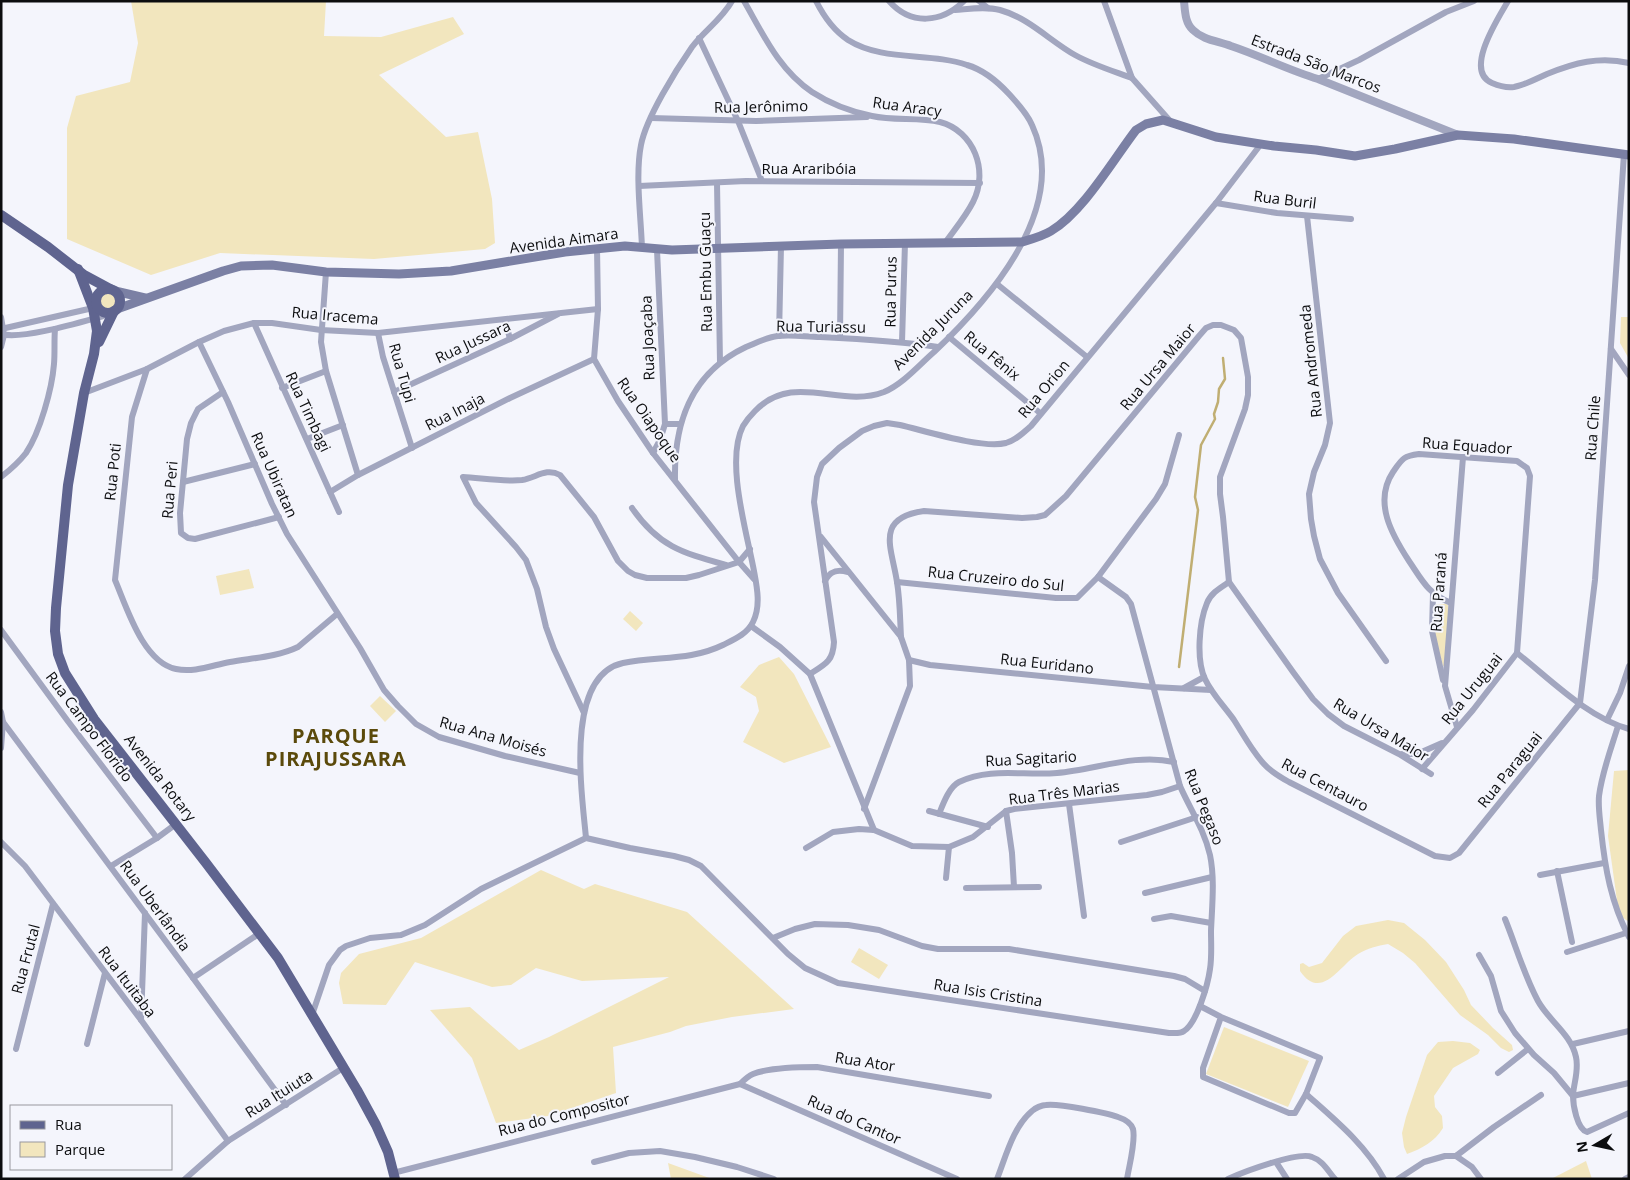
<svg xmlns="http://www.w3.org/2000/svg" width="1630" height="1180" viewBox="0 0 1630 1180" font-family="'Open Sans',sans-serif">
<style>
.green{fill:#f2e6be}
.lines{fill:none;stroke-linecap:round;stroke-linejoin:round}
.stream{stroke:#c0ae72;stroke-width:2.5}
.minor{stroke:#a2a6bf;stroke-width:6}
.tertiary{stroke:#a2a6bf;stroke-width:8}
.secondary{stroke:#7b80a4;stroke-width:9}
.primary{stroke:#5f648f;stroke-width:10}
.labels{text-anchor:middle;stroke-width:4;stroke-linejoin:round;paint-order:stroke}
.street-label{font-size:15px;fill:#0c0d0f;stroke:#f4f5fc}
.district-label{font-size:20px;font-weight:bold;letter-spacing:1px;fill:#5b4a0b;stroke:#f4f5fc}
</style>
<rect width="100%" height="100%" fill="#f4f5fc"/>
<g class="green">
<path d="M131,1h195l-2,35 57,1 72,-20 11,17 -85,41 67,62 32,-5 14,67 3,44 -10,6 -111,10 -154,-6 -69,22 -84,-36v-111l9,-32 54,-14 8,-39z"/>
<circle cx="108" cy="301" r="8"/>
<path d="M1621,317h8v42l-9,-16z"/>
<path d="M249,569l5,19 -34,7 -4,-19z"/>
<path d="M1437,604h9l2,1 1,9 -4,52h-2l-8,-30v-31z"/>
<path d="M630,611l13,12 -7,8 -13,-12z"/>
<path d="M779,657l15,17 37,73 -47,16 -41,-21 16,-31 -3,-14 -16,-10 19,-22z"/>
<path d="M380,696l16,15 -11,11 -15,-16z"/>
<path d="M1629,770v152l-10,-7 -11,-79 6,-65z"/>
<path d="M541,870l43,19 11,-5 92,28 107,97 -62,8 -46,9 -16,6 -57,15 3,46 -68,23 -52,7 -24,-65 -42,-48 40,-3 49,43 30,-13 120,-60 -87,4 -46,-13 -25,17 -19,2 -77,-25 -29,43 -43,-1 -4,-21 2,-10 18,-19 62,-16z"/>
<path d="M1388,920l16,3 21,17 21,22 18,28 7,15 22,23 19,17 1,5 -4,2 -8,-4 -13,-13 -28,-20 -45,-52 -12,-10 -15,-9c-11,2 -20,4 -30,10 -18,11 -37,48 -58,17v-7l3,-1 6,4 13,-4 21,-27 13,-10z"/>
<path d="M859,948l29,17 -9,14 -28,-17z"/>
<path d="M1224,1027l85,34 -21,46 -82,-33z"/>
<path d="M1453,1041l17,2 10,7 -2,4 -25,14 -19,28 1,11 7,9 1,12c-9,14 -20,20 -36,26l-3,-7 -2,-14 4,-16 21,-62 11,-13z"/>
<path d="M1586,1161l6,18h-41z"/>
<path d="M668,1163l44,16h-41z"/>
</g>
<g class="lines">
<path class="stream" d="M1179,667l19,-157 -3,-13 6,-52 14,-26 -1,-5 4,-12 1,-13 6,-10 -2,-21"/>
<g class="minor">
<path d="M744,1c19,33 35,69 68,91 17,11 40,20 60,24 22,5 46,1 68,6 34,9 49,49 33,80 -7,14 -18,27 -28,41"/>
<path d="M889,1c22,25 53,22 75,0"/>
<path d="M979,1l9,7"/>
<path d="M1104,1l28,77 39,44"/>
<path d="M1508,1c-9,16 -45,70 -16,82 7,3 14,5 22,4 11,-2 22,-8 33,-13 27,-11 52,-18 82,-11"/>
<path d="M955,10c14,-1 31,-4 45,0 29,8 50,31 75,45 18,10 38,16 57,23"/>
<path d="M699,38l39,83 24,60"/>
<path d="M1318,79l41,-19 87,-48 28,-11"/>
<path d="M651,118l105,3 111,-4"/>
<path d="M717,183l3,179"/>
<path d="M639,186l107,-5 234,2"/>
<path d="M1216,203l61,10 74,6"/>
<path d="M1307,216l23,207 -5,22 -11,27 -5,22 2,25 3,17 6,23 18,34 48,68"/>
<path d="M597,248l1,61 -4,50 24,42 35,52 86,109 15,17"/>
<path d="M642,248c-1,-31 -7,-73 -1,-103 5,-27 35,-75 51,-98 12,-16 30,-28 40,-46"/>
<path d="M326,272l-5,70 5,29 32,104"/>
<path d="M997,284l90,73"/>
<path d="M1,317l3,18 -3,12"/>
<path d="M505,320l5,19"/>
<path d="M254,323l85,189"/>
<path d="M1,329l92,-21"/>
<path d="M378,333l5,24 29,91"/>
<path d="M1,334c21,6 80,-12 102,-18l6,-4"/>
<path d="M779,336l2,-90"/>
<path d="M949,337l91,76"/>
<path d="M840,338l1,-94"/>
<path d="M199,342l29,60 44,102 15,30 73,114 24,42 14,16 18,18 23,13 66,19 75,17"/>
<path d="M902,342l3,-99"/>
<path d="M1611,349l18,26"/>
<path d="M147,369l-15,48 -17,163c12,28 28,82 61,89 18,4 37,-4 54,-7 22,-4 47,-5 68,-15l39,-33"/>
<path d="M282,388l44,-17"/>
<path d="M223,392l-25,17 -7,14 -4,16 -7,74 1,20 7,5 7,1 84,-22"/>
<path d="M394,392l116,-53 48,-25"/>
<path d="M84,393l63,-24 52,-27 25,-11 30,-8h18l49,7 57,3 220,-24"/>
<path d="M665,424h15"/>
<path d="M307,439l36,-14"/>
<path d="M653,453l7,-13 5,-16 -8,-174"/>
<path d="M1,477c9,-7 18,-15 25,-24 14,-21 26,-64 28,-89 1,-12 0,-24 1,-35"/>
<path d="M675,479c-1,-57 16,-106 71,-132 10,-4 21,-10 32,-11 14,-2 29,1 42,1 40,2 79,4 118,10"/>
<path d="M183,482l72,-18"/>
<path d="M330,492l28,-17 152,-77 84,-39"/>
<path d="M632,508c27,39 51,45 94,57"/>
<path d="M821,537l80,100 8,23 1,26 -46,123"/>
<path d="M825,581c5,-10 12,-12 23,-9"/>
<path d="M897,582l159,16h21l21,-21 58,-78 9,-15 14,-49"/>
<path d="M1229,582c-9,6 -18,11 -22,21 -8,19 -11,57 -2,76 7,15 19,27 29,41 9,14 18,31 30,44 7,8 16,13 25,18l146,74 15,2 9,-5 121,-150 15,-123 29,-426"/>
<path d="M1433,594l-1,37 11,49"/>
<path d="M1451,603c-23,-9 -29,-23 -42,-42 -17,-26 -36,-59 -16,-89 9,-13 10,-16 26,-18l98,7 10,7 3,8 -13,177"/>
<path d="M751,626l29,21 30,27 64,156"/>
<path d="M1,630l66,90 90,118"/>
<path d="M901,637c-1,-18 -1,-37 -4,-55 -5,-34 -23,-64 27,-71l98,7 15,-1 8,-2 21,-19 133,-160 7,-8 7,-3h8l13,5 7,8 7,39v18l-3,14 -25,68v17l3,23 6,65 64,90 20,27 15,15 16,12 55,28 32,20"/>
<path d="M1517,653c33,26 71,65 112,76"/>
<path d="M909,660l21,5 223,22 58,3"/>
<path d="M810,674c16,-10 23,-13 24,-32l-20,-140 3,-25 5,-13 17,-16 23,-17 12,-5 13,-3 13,2c26,6 82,24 106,18 10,-3 17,-10 25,-17l185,-223 45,-59"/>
<path d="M1184,688l20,-11"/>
<path d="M1,712l2,10 -2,26"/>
<path d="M584,713l-30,-64 -8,-22 -9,-38 -11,-29 -10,-13 -40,-44 -13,-26c18,1 42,5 59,3 14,-2 24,-13 38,-5l34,42 24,44 10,10 7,4 12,3h39l13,-3 40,-13 11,-13"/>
<path d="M1607,720l13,-27 9,-27"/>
<path d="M3,722l190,256 93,127"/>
<path d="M1618,726c-7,23 -16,46 -19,70 -1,11 1,23 2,34 4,38 10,73 28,107"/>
<path d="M1457,727l-12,-41 18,-229"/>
<path d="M1402,754h15l25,-11"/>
<path d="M1422,769l51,-59 44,-57"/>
<path d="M1069,804l15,112"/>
<path d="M929,811l59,16"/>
<path d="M1006,811l6,42 2,34"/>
<path d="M939,814c4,-10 10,-27 20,-32 31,-15 65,-6 98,-9 38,-3 78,-20 117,-11"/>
<path d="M586,838c-4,-44 -22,-162 37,-175 35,-7 67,-2 100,-18 12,-6 24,-11 30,-23 8,-16 4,-35 1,-51 -7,-38 -29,-110 -11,-145 3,-5 8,-11 12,-15 39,-40 85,-2 129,-19 19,-8 35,-27 50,-40 56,-53 136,-144 98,-227 -5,-12 -15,-22 -23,-31 -12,-13 -25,-24 -42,-29 -37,-13 -84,-3 -119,-25 -15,-10 -24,-23 -32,-39"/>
<path d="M1,842l24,24 116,154 87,121"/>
<path d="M1121,842l76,-25"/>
<path d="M806,848l27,-16 26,-3 15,1 38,16 37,1 24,-10 33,-26 8,-2 133,-14 15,-3 18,-6"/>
<path d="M111,866l46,-28 19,-14"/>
<path d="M1557,871l15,71"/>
<path d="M1540,875l64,-12"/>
<path d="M946,878l3,-31"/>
<path d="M966,888l73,-1"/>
<path d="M1145,893l67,-16"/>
<path d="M1154,919l17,-3 40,7"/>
<path d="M1505,919c11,27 19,56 33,82 11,20 33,33 38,56 3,13 -2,25 -3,38 0,10 4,34 14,37l42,-19"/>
<path d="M773,938l22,-9 20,-5 33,1 31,5 43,16 16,3h71l165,27 11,3 20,12"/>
<path d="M1567,952l59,-19"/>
<path d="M1479,955l12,21 10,35 14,22 19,22 20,18 19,23 56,-13"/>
<path d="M193,978l67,-45"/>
<path d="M1200,1006l21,11 99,41 -14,36 -11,19h-6l-86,-36v-9l18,-51"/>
<path d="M312,1015l17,-50 11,-15 6,-4 24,-8 31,-3 24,-10 56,-36 105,-51 44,10 44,8 15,4 12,6 87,88 17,14 33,15 331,50c5,0 11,1 15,-2 13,-8 24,-47 26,-62 2,-12 1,-26 1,-38 1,-25 4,-52 -1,-76 -6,-26 -20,-46 -30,-69l-49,-182 -5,-7 -28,-20"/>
<path d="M141,1020l4,-107"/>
<path d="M87,1044l18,-71"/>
<path d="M1573,1044l56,-13"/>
<path d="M16,1049l37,-145"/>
<path d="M1498,1073l30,-24"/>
<path d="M740,1084l217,95"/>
<path d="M1306,1094c28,25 60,51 78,85"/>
<path d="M1456,1156l16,11 9,12"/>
<path d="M594,1162l35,-9 31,-2 35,6 42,10 37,12"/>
<path d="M1276,1162l11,17"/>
<path d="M393,1173l347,-89c4,-4 8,-8 13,-10 15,-6 48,-7 64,-7l172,29"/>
<path d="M185,1179l43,-38 115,-73"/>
<path d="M997,1179c9,-23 16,-52 35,-68 3,-3 10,-6 14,-6 12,-2 61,8 72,12 6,2 13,6 15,12 3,12 -4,37 -6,50"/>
<path d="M1228,1179c15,-7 71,-28 84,-22 10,3 16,14 23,22"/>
<path d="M1398,1179l26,-17 21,-6h11l38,-29 47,-32"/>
<path d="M1625,1179l4,-2"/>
</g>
<path class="tertiary" d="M1184,1c1,10 1,22 9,29 10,10 25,11 38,16 30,10 57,24 87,33l140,56"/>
<g class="secondary">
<path d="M115,291l30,7"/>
<path d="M117,309l106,-38 18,-5 31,-1 54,7 73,2 52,-3 114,-19 60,-6 47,4 169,-6 181,-2c10,-3 21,-6 29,-11 32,-19 62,-71 85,-101l10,-6 17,-4 53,17 58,9 42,4 39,6 40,-7 63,-14 56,4 115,16"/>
</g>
<g class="primary">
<path d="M1,215l47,32 36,28 26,14"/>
<path d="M78,269l15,39 4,23 -3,23 -10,39 -16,92 -12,123 -1,23 3,23 7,19 29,46 112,144 72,95 79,132 19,35 12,27 7,27"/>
<circle cx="108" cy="301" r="12"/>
<path d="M99,342l15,-31"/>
</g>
</g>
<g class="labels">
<g class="street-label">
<text transform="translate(1316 64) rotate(21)" y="5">Estrada São Marcos</text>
<text transform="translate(761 107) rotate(-1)" y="5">Rua Jerônimo</text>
<text transform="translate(907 107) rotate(8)" y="5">Rua Aracy</text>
<text x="809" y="174">Rua Araribóia</text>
<text transform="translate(1285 200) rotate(7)" y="5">Rua Buril</text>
<text transform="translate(564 241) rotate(-8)" y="5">Avenida Aimara</text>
<text transform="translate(706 272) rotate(-91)" y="5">Rua Embu Guaçu</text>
<text transform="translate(891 292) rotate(-89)" y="5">Rua Purus</text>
<text transform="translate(335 316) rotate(5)" y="5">Rua Iracema</text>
<text transform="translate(821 327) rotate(1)" y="5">Rua Turiassu</text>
<text transform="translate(933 330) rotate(-45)" y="5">Avenida Juruna</text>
<text transform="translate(648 338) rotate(-92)" y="5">Rua Joaçaba</text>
<text transform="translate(473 342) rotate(-25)" y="5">Rua Jussara</text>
<text transform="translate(992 356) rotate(40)" y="5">Rua Fênix</text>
<text transform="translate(1311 361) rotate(-96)" y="5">Rua Andromeda</text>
<text transform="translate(1158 367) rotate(-50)" y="5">Rua Ursa Maior</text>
<text transform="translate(402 373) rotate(74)" y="5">Rua Tupi</text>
<text transform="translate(1044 389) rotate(-50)" y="5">Rua Orion</text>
<text transform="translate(308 412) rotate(65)" y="5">Rua Timbagi</text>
<text transform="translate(455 412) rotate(-27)" y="5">Rua Inaja</text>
<text transform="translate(649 420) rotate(55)" y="5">Rua Oiapoque</text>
<text transform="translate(1593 428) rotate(-86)" y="5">Rua Chile</text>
<text transform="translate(1467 446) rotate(4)" y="5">Rua Equador</text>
<text transform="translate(113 472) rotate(-84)" y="5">Rua Poti</text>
<text transform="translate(274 475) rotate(66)" y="5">Rua Ubiratan</text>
<text transform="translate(170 490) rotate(-85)" y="5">Rua Peri</text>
<text transform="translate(996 579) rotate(6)" y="5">Rua Cruzeiro do Sul</text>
<text transform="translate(1439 592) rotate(-86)" y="5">Rua Paraná</text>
<text transform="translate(1047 664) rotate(6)" y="5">Rua Euridano</text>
<text transform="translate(1472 689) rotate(-51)" y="5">Rua Uruguai</text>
<text transform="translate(89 727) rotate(53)" y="5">Rua Campo Florido</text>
<text transform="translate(1381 730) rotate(31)" y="5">Rua Ursa Maior</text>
<text transform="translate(493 737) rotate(16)" y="5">Rua Ana Moisés</text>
<text transform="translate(1031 759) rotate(-3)" y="5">Rua Sagitario</text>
<text transform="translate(1510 770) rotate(-51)" y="5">Rua Paraguai</text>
<text transform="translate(160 778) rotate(52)" y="5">Avenida Rotary</text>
<text transform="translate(1325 785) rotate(28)" y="5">Rua Centauro</text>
<text transform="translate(1064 793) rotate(-7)" y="5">Rua Três Marias</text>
<text transform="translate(1204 807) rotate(68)" y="5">Rua Pegaso</text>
<text transform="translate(155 906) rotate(54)" y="5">Rua Uberlândia</text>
<text transform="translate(26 959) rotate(-75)" y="5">Rua Frutal</text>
<text transform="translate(127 982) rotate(53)" y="5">Rua Ituitaba</text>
<text transform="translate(988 993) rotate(9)" y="5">Rua Isis Cristina</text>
<text transform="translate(865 1062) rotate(9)" y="5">Rua Ator</text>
<text transform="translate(279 1094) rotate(-32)" y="5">Rua Ituiuta</text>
<text transform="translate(564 1115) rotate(-14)" y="5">Rua do Compositor</text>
<text transform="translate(854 1120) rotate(24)" y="5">Rua do Cantor</text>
</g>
<g class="district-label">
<text x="336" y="743">PARQUE<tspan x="336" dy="23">PIRAJUSSARA</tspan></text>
</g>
</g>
<rect width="1630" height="1180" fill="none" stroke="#0c0d0f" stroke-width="5"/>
<rect x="10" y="1105" width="162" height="65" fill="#f4f5fc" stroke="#97989d"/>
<rect x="20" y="1121" width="25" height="8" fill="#5f648f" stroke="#97989d"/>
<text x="55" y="1130" font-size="15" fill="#0c0d0f">Rua</text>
<rect x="20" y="1142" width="25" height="15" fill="#f2e6be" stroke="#97989d"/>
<text x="55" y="1155" font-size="15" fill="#0c0d0f">Parque</text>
<g transform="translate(1595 1145) rotate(261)" stroke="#f4f5fc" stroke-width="4" paint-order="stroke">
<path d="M0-4L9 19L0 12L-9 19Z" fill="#0c0d0f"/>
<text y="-8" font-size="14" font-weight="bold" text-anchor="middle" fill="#0c0d0f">N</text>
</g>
</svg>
